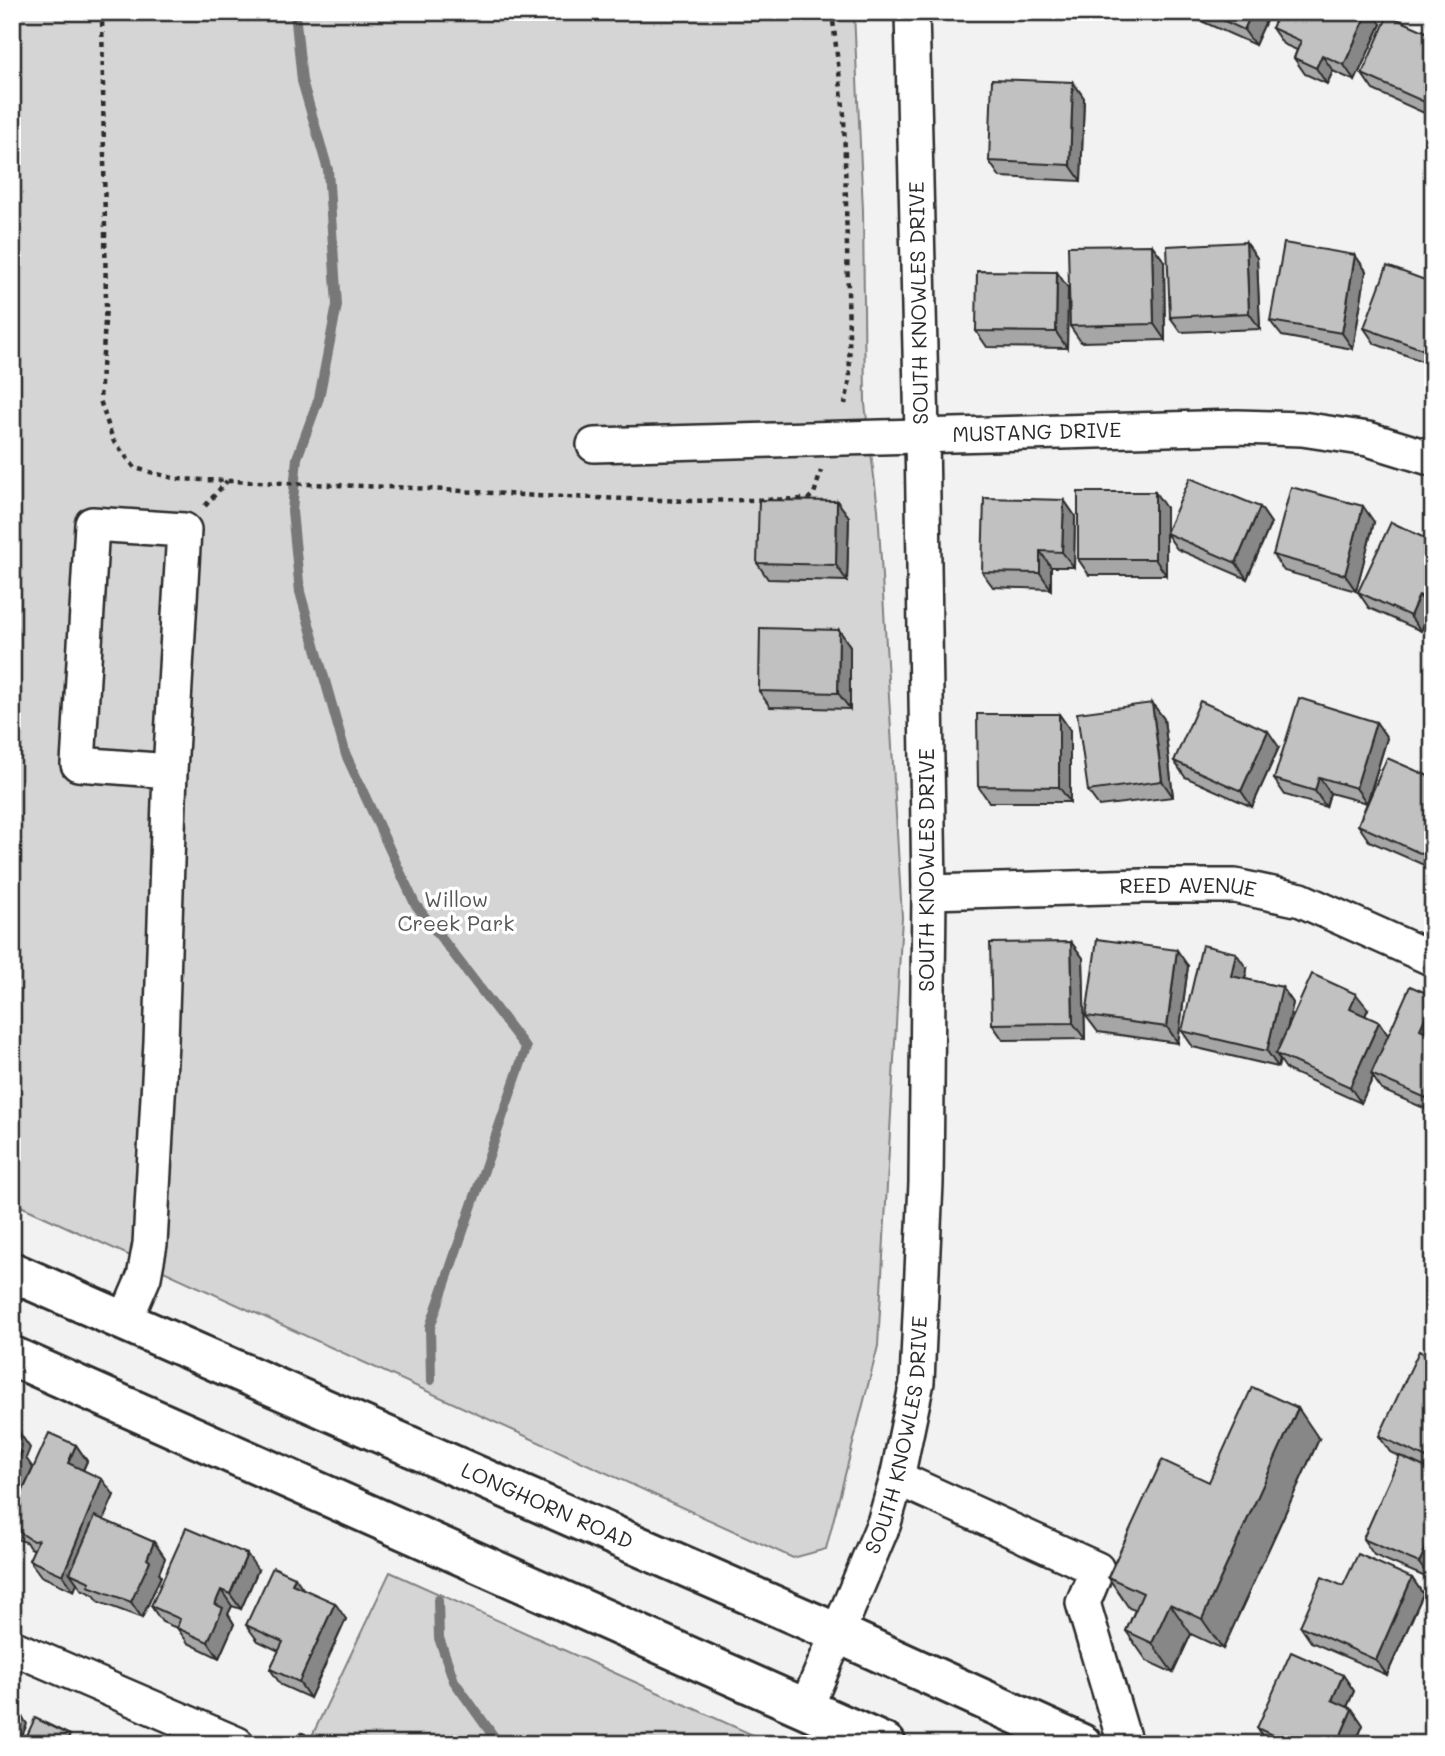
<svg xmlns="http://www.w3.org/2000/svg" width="1445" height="1756" viewBox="0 0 1445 1756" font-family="Mali,sans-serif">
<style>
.green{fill:#d5d5d5;stroke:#808080;stroke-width:2}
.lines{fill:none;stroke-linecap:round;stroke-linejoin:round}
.stream{stroke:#787878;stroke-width:10}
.minor-casing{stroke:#2b2b2b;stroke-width:38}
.major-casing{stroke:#2b2b2b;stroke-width:44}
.path{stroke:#2b2b2b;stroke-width:4.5;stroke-dasharray:5 5;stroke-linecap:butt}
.minor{stroke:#fff;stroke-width:33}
.major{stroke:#fff;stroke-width:38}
.wall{fill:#a6a6a6;stroke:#2b2b2b;stroke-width:2}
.shaded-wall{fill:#878787;stroke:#2b2b2b;stroke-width:2}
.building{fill:#c1c1c1;stroke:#2b2b2b;stroke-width:2}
.labels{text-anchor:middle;stroke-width:7;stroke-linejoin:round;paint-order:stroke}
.street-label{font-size:21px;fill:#2b2b2b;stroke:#fff}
.park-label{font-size:21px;fill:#565656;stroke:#fff}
</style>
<rect width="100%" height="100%" fill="#f2f2f2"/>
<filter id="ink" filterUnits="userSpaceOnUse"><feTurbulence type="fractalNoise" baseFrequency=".0143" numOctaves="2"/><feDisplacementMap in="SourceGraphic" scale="14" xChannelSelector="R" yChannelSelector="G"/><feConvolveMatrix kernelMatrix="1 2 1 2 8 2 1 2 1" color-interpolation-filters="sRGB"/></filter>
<g filter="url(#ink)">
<g class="green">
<path d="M12,12h842l9,198 2,194 13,105 24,408 -24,429 -52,203 -33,9 -781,-356z"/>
<path d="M390,1572l383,172h-455l-7,-6z"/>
</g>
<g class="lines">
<g class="stream">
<path d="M295,12l7,69 26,89 9,135 -18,93 -22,60 -5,53 8,81 46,163 69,149 111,144 -96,279 1,53"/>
<path d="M438,1600l1,38 15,43 45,63"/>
</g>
<defs>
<g id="minor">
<path id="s1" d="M594,445l643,-18 65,2 66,10 65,20"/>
<path id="s2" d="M929,892l214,-6h92l66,14 132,59"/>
<path d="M125,1321l19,-44 6,-33 11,-202 9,-271 14,-241 -92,-6 -14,240 92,7"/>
<path d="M897,1478l200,91 -14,34 42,141"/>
<path d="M12,1647l225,97"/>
<path id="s3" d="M806,1708l78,-185 13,-45 20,-96 9,-199 3,-291 -7,-458 -10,-422"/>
</g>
<g id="major">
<path id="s4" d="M12,1272l825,361 245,111"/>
<path d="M12,1356l874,388"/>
</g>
</defs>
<use href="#minor" class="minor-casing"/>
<use href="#major" class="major-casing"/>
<g class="path">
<path d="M102,12l4,293 -6,95 13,40 22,28 42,11 238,9 122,8 152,5 119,-2 6,-5 7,-23"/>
<path d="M832,12l12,103 6,264 -5,25"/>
<path d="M205,506l22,-25"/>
<path d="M297,1744l5,-10 21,10"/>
</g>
<use href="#minor" class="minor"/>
<use href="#major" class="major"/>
</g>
<g class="wall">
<path d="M1181,12h89l-15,33z"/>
<path d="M1381,24l-26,57 -22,-10 -6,13 -22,-10 -11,-16 3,-8 -14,-6 -11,-16z"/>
<path d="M1433,35v82l-60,-27 -11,-16z"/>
<path d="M1073,82l11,16 -3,83 -81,-4 -11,-16z"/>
<path d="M1246,242l11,16 3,71 -79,3 -11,-15z"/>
<path d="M1152,245l12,16 1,79 -84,2 -11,-16z"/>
<path d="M1355,255l11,16 -13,78 -71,-13 -12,-15z"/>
<path d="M1433,283v82l-58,-21 -11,-16z"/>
<path d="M1068,288l-1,60 -80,-1 -11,-16z"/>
<path d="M1064,500l11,16 -1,51h-23v22l-58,-2 -11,-15z"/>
<path d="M837,501l12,16 -2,64 -79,-2 -11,-16z"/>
<path d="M1260,507l11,16 -24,56 -70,-30 -11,-16z"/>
<path d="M1166,508v67h-77l-11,-16z"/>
<path d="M1374,522l-18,69 -72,-20 -11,-16z"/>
<path d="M1433,542v70l-3,-1 -9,20 -52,-23 -11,-16z"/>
<path d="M839,630l11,16v63l-80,-2 -11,-16z"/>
<path d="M1152,703l12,16 9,78 -74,9 -11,-15z"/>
<path d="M1059,714l11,16v72h-81l-11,-16z"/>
<path d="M1376,722l11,16 -19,64 65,-24v91l-64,-28 -11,-16 9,-22 -37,-10 -4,14 -41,-12 -11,-16z"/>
<path d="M1279,747l-27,60 -67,-30 -11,-16z"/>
<path d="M1071,942l12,16 2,81 -82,1 -11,-16z"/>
<path d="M1188,966l-10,77 -80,-11 -12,-16z"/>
<path d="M1247,969l-2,10 37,8 11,16 -6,26 81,-20 -3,7 14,6 9,14 45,-40v116l-51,-22 -9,-13 -12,26 -74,-33 -7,-10 -2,7 -85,-20 -11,-16z"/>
<path d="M1433,1312v30l-8,-11z"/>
<path d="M1433,1358v215l-3,6 -56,-24 -11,-16 37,-82 -10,-5 -11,-16z"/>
<path d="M1319,1439l-96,210 -32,-15 -18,39 -26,-12 -21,-30 9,-21 -6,-2 -21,-31 101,-95z"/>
<path d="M76,1445l11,16 -4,9 31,25 -11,25 51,22 11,16 -6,15 2,3 -19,42 -43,-16 -5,-7 -13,-6 -4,-6 -3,8 -33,-15 -12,-16 5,-10 -5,-3 -3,-5 -7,-2 -7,-10v-15z"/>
<path d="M258,1570l-17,39 -9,-3 -4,8 6,10 -15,34 -31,-15 -11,-15 -15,-6 -11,-16z"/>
<path d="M1412,1578l11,16 -36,81 -76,-33 -11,-16 43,-40z"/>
<path d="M303,1589l43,30 -36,79 -29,-13 -11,-16 9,-18 -21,-10 -12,-16z"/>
<path d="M1343,1675l11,16 -7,16 5,2 11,16 -8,19h-87l-11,-16z"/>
</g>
<g class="shaded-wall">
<path d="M1252,12h18l-15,33 -11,-15z"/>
<path d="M1368,12h5l8,12 -26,57 -11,-16z"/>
<path d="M1322,55l11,16 -6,13 -11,-16z"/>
<path d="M1073,82l11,16 -3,83 -11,-16z"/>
<path d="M1433,96v14l-4,-6z"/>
<path d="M1246,242l11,16 3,71 -11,-16z"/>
<path d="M1152,245l12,16 1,79 -11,-16z"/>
<path d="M1355,255l11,16 -13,78 -11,-16z"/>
<path d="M1057,272l11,16 -1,60 -11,-16z"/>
<path d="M1155,492l11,16v67l-11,-16z"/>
<path d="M1064,500l11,16 -1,51 -12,-15z"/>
<path d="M837,501l12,16 -2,64 -11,-16z"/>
<path d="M1363,506l11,16 -18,69 -11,-16z"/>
<path d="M1260,507l11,16 -24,56 -11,-16z"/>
<path d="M1040,551l11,16v22l-11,-16z"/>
<path d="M1419,595l11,16 -9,20 -11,-15z"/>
<path d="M839,630l11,16v63l-12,-16z"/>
<path d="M1152,703l12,16 9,78 -11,-16z"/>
<path d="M1059,714l11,16v72l-11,-15z"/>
<path d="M1376,722l11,16 -20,65 -11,-15z"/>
<path d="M1268,731l11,16 -27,60 -11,-16z"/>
<path d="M1319,777l11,16 -4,14 -11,-16z"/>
<path d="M1071,942l12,16 2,81 -12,-16z"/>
<path d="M1177,950l11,16 -10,77 -11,-16z"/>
<path d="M1236,953l11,16 -5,23 -11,-16z"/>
<path d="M1282,987l11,16 -12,53 -5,-2 4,6 -2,7 -11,-16z"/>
<path d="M1356,994l12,15 -7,16 -11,-16z"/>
<path d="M1433,1000v41l-13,-12z"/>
<path d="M1379,1022l11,16 -19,36 2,3 -12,26 -11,-16z"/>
<path d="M1298,1408l21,31 -96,210 -21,-30z"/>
<path d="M19,1432l11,16 -4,10 7,10 -18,40 -3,-3v-57z"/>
<path d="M76,1445l11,16 -8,18 -11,-16z"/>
<path d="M102,1479l12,16 -35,82 -9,-4 7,10 -3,8 -11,-16z"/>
<path d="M1433,1532v41l-3,6 -11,-16z"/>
<path d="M154,1542l11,16 -6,15 2,3 -19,42 -11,-16 16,-43z"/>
<path d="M247,1554l11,16 -17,39 -11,-15z"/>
<path d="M295,1577l11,16 -14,-9z"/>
<path d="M1412,1578l11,16 -36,81 -11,-15z"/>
<path d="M221,1590l11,16 -4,8 6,10 -15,34 -11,-16 7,-38z"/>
<path d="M335,1603l11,16 -36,79 -11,-16z"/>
<path d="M1170,1604l21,30 -18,39 -21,-30z"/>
<path d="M1343,1675l11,16 -11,25 -11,-16z"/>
<path d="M16,1708l11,16 -8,20h-7v-26z"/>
<path d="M1352,1709l11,16 -8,19h-18z"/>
</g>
<g class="building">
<path d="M1205,12h47l-8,18z"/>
<path d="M1279,12h89l-24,53 -22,-10 -6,13 -22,-10 7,-17 -29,-13z"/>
<path d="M1388,15l45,20v61l-4,8 -67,-30z"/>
<path d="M992,79l81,3 -3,83 -81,-4z"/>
<path d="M1246,242l3,71 -79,4 -3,-71z"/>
<path d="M1284,243l71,12 -13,78 -72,-12z"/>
<path d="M1152,245l2,79 -84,2 -2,-80z"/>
<path d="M1387,266l46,17v70l-69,-25z"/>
<path d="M977,271l80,1 -1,60 -80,-1z"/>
<path d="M1190,478l70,29 -24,56 -70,-30z"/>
<path d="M1291,487l72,19 -18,69 -72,-20z"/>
<rect x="1078" y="492" width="77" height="67"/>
<path d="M984,498l80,2 -2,52 -22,-1v22l-58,-1z"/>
<path d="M759,500l78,1 -1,64 -79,-2z"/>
<path d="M1391,522l42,20v59l-14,-6 -9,21 -52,-24z"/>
<path d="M760,628l79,2 -1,63 -79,-2z"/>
<path d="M1299,698l77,24 -20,66 -37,-11 -4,14 -41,-12z"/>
<path d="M1200,701l68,30 -27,60 -67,-30z"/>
<path d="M1152,703l10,78 -74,10 -11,-78z"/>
<path d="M977,714h82v73l-81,-1z"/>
<path d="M1387,758l46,20v81l-75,-34z"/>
<path d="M1097,939l80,11 -10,77 -81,-11z"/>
<path d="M1071,942l2,81 -81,1 -2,-81z"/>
<path d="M1202,945l34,8 -5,23 51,11 -15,64 -85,-20z"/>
<path d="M1312,974l44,20 -6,15 29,13 -29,65 -74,-33z"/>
<path d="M1410,986l23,10v4l-13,29 13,6v66l-62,-27z"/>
<path d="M1433,1312v22l-8,-3z"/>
<path d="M1419,1351l14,7v103l-54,-25z"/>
<path d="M1252,1387l46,21 -96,211 -32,-15 -18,39 -26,-12 17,-38 -35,-16 54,-117 47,22z"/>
<path d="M12,1429l7,3 -7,15z"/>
<path d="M49,1433l27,12 -8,18 34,16 -39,96 -34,-15 9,-20 -5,1 -15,-10 1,-2 -7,-3v-11z"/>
<path d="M12,1448l10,4 -10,21z"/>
<path d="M1400,1456l33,15v61l-14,31 -56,-24z"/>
<path d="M95,1516l59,26 -7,17 3,2 -19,41 -43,-16 2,-4 -20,-9z"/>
<path d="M186,1528l61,26 -17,40 -9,-4 -6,14 8,4 -15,34 -31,-14 3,-9 -29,-13z"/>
<path d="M1358,1554l54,24 -36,82 -76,-34 22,-49 21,9z"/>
<path d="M273,1567l22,10 -3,7 43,19 -36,79 -29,-13 13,-27 -37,-17z"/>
<path d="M1291,1652l52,23 -11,25 20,9 -15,35h-45l-35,-16z"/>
<path d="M12,1706l4,2 -4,10z"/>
<path d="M35,1718l35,17 -2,3 13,6h-58z"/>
</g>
</g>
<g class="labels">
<g class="street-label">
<text transform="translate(919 303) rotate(-91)" y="7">SOUTH KNOWLES DRIVE</text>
<text dy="7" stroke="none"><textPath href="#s1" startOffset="443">MUSTANG DRIVE</textPath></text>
<text transform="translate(927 870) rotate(-90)" y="7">SOUTH KNOWLES DRIVE</text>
<text dy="7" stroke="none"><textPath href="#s2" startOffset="259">REED AVENUE</textPath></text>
<text dy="7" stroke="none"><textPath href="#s3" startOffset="290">SOUTH KNOWLES DRIVE</textPath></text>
<text dy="7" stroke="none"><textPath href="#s4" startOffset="584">LONGHORN ROAD</textPath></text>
</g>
<g class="park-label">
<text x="456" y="907">Willow<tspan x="456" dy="24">Creek Park</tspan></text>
</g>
</g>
<rect width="1445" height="1756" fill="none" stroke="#fff" stroke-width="42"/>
<rect x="21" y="21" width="1403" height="1714" fill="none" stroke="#2b2b2b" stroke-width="2.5" filter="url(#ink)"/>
</svg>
